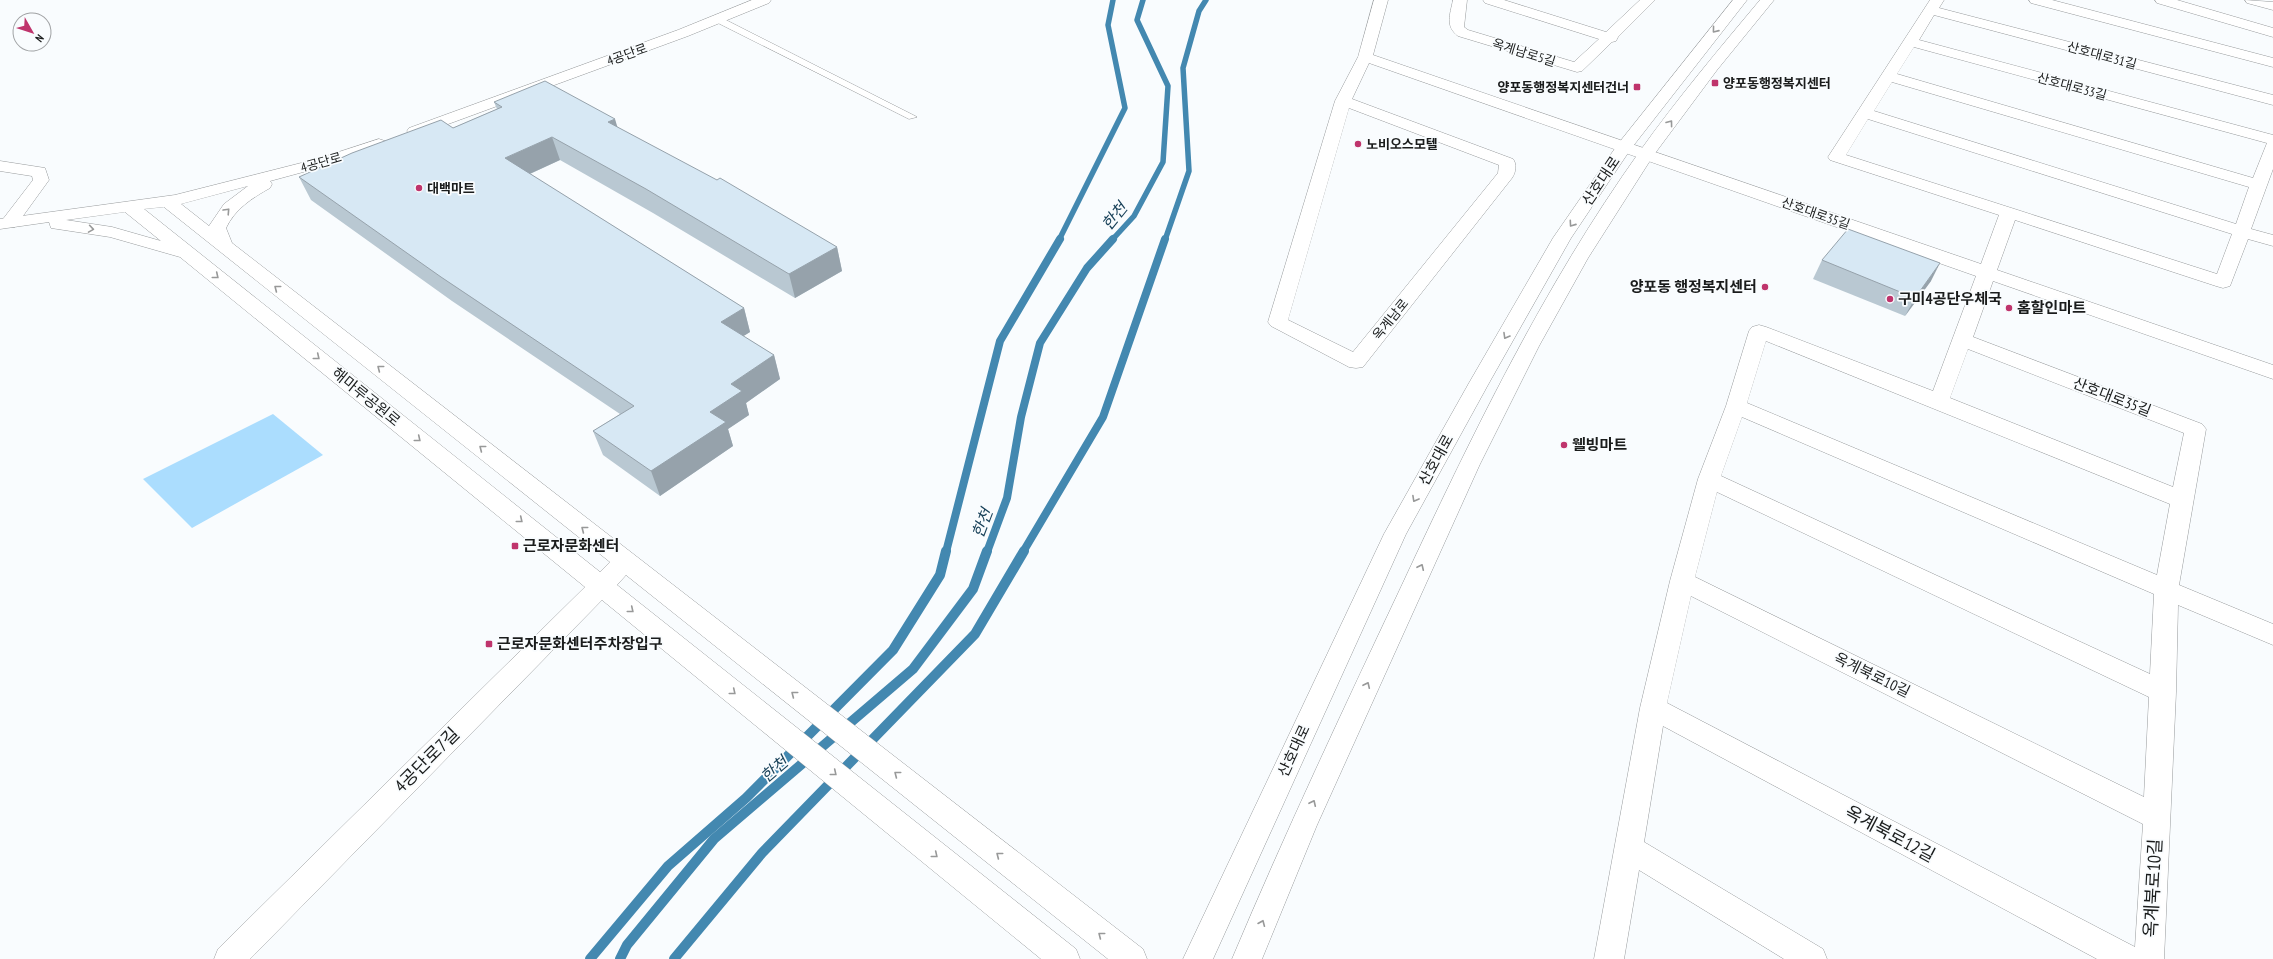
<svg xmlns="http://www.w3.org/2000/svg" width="2273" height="959" viewBox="0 0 2273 959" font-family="'PT Sans Narrow','Noto Sans KR',sans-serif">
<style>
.green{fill:#abddfe}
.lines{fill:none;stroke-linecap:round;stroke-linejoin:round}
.stream-far2{stroke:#4388b0;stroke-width:5.5}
.stream-far1{stroke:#4388b0;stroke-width:8}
.stream{stroke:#4388b0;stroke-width:10}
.lane-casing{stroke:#989b9d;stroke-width:1}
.street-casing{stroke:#989b9d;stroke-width:1}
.secondary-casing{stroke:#989b9d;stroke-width:1}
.lane{fill:#fff;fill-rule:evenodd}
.street{fill:#fff;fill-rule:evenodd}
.secondary{fill:#fff;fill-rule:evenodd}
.wall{fill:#b9c8d2}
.shaded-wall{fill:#96a2ab}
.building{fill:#d7e8f4;stroke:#96a2ab}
.oneway{stroke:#989999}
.poi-dot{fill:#bf346c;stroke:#f9fcfe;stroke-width:1.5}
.labels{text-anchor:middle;stroke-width:3.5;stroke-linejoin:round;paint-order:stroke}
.far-street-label{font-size:13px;fill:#1a1c1c;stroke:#f9fcfe}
.far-poi-label{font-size:13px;font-weight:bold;fill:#1a1c1c;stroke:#f9fcfe;text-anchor:start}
.street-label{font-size:15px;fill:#1a1c1c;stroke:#f9fcfe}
.poi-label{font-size:15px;font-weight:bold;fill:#1a1c1c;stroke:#f9fcfe;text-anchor:start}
.water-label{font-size:16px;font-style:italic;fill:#184159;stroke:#f9fcfe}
.near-street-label{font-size:18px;fill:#1a1c1c;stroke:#f9fcfe}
</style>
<rect width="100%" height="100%" fill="#f9fcfe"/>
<path class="green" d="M273,414l50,41 -131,73 -49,-49z"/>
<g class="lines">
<g class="stream-far2">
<path d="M1059,240l66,-132 -17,-83 5,-25"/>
<path d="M1112,240l22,-24 29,-54 5,-76 -31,-66 6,-20"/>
<path d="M1165,240l24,-69 -6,-103 16,-57 7,-11"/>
</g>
<g class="stream-far1">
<path d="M946,552l54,-211 60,-102"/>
<path d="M987,552l20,-54 14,-81 19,-74 47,-75 26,-29"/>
<path d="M1023,552l80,-135 62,-178"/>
</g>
<g class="stream">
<path d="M590,959l78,-93 78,-68 147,-148 47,-75 6,-24"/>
<path d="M620,959l7,-14 87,-106 199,-170 60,-80 14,-38"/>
<path d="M674,959l88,-106 213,-219 49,-83"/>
</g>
<defs>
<path id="lane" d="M714,17h6l197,100 -8,2 -195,-98z"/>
<g id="street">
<path d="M1374,0h14l-15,55 608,209 18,-49 -169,-55 -2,-3 102,-157h14l-5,8 334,87v10l-339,-90 -15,25 354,95v34l-22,60 22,6v11l-25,-7 -18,47 -7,2 -7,-2 -201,-66 -18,50 276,95v14l-280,-98 -20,56 229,87 4,5 -27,156 94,39v21l-95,-40 -2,87 -12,267h-67l-434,-233 -19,116 179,107 4,10h-43l-145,-89 -15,89h-30l46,-251 30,-127 28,-102 28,-73 23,-75 3,-4 7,-2 7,2 167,64 43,-115 -607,-213 -17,36 161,60c4,5 3,13 -1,19l-149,189 -7,1 -7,-1 -78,-41 -3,-4 67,-221 23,-44zM1914,47l353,96 -14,35 -356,-104zM1892,82l357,105 -13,37 -362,-113zM1349,108l150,57 -1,8 -145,179 -65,-32zM1868,119l364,115 -15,40 -371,-119zM1766,341l404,163 -13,71 -410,-172zM1968,349l216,84 -11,54 -223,-89zM1742,417l412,177 -4,80 -429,-198zM1717,492l432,205 -5,100 -449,-220zM1691,596l452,228 -8,123 -468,-244z"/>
<path d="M1453,0h14l-3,27 4,3 106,32 25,-23 -114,-36 -2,-3h21l102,32 34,-32h15l-37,37 -2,4 -4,1 -30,29 -5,1 -119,-36c-13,-10 -8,-21 -5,-36z"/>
<path d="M2029,0h23l221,58v9l-242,-64z"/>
<path d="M2155,0h22l96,28v9l-116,-34z"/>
<path d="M2245,0l28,2v8l-26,-7z"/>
<path d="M0,161l45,7 4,12 -34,47h-12l-3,-4 33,-43 -1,-4 -32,-5z"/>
</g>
<g id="secondary">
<path d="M752,0h19l-2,3 -81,33 -267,98h-12l-2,-3 2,-3 269,-98z"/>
<path d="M1733,0h14l-117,150 -59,88 -82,145 -83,151 -193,425h-30l201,-425 85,-151 84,-145 65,-94z"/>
<path d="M1760,0h14l-57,70 -64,86 -65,102 -49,88 -59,118 -163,361 -55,134h-30c53,-126 111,-249 169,-372 70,-150 142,-300 239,-436 37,-52 79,-102 120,-151z"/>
<path d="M379,139l6,2 2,3 -2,3 -56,18 -59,16 2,3 -2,4c-18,10 -35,21 -44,40l6,15 911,706 4,10h-39l-482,-384 -9,10 459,364 4,10h-39l-439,-359 -352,359h-36l4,-10 367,-362 -405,-330 -70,-20 -59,-9 -2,-6 -49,7v-10l175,-24 142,-36zM248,186l-24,18 -15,22 -28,-22zM164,207l446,355 -10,10 -456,-363zM125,212l36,29 -49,-14 -46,-7z"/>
</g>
</defs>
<use href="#lane" class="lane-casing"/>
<use href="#street" class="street-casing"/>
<use href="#secondary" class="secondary-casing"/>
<use href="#lane" class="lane"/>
<use href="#street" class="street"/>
<use href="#secondary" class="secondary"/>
</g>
<g class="wall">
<path d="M494,102l123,25 220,120 5,24 -47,27 -142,-85 -93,-53 -30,14 214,134 6,24 -7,4 31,19 6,24 -34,24 3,12 -21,14 5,17 -73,50 -57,-41 -10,-24 27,-17 -168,-113 -141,-101 -12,-23 154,-49 44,-19z"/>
<path d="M1822,260l109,21 -26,35 -92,-37z"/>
</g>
<g class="shaded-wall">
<path d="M615,119l7,23 -14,-20z"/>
<path d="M552,137l8,23 -46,21 -9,-23z"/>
<path d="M837,247l5,24 -47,27 -6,-24z"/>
<path d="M1940,263l-9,18 -26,35 10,-18z"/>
<path d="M744,308l6,24 -22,14 -7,-24z"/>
<path d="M774,355l6,24 -34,24 3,12 -21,14 5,17 -73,50 -9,-25 80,-87z"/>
</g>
<g class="building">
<path d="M545,81l70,38 -7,3 109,58 3,-2 117,69 -48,27 -143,-85 -94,-52 -47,21 239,150 -23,14 53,33 -43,29 11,7 -32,21 16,10 -75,49 -58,-40 41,-25 -193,-129 -142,-100 53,-24 89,-33 12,8 49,-21 -8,-5z"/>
<path d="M1848,229l92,34 -25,35 -93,-38z"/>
</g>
<defs><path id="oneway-chevron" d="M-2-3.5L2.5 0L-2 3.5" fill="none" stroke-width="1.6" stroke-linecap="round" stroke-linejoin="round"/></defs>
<g class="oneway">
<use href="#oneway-chevron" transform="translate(1715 30) rotate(129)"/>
<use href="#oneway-chevron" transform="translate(1670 123) rotate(-53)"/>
<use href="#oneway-chevron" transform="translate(227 211) rotate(-47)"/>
<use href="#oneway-chevron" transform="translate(1572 224) rotate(125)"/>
<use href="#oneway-chevron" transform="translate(91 229) rotate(9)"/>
<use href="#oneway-chevron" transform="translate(216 276) rotate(39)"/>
<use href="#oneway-chevron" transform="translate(277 288) rotate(-142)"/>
<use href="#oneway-chevron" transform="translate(1506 336) rotate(120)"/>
<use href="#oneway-chevron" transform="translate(317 357) rotate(39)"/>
<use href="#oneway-chevron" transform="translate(380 368) rotate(-142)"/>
<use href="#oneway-chevron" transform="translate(418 439) rotate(39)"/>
<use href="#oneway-chevron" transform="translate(482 448) rotate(-142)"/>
<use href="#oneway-chevron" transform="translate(1415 499) rotate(119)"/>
<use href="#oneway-chevron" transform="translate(520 520) rotate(39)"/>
<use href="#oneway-chevron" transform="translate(584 529) rotate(-142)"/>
<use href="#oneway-chevron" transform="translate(1421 567) rotate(-65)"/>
<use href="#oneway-chevron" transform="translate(631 610) rotate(39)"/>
<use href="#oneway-chevron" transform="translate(1367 685) rotate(-65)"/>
<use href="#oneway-chevron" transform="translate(733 692) rotate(39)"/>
<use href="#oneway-chevron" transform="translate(794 694) rotate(-142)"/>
<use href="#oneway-chevron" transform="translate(834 773) rotate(39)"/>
<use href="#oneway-chevron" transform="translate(897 774) rotate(-142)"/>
<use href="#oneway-chevron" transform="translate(1313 803) rotate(-65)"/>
<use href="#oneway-chevron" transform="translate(935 855) rotate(39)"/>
<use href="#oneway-chevron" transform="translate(999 855) rotate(-142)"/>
<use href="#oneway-chevron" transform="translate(1262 923) rotate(-67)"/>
<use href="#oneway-chevron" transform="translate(1101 935) rotate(-142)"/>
</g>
<g class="poi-dot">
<rect x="1711" y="79" width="8" height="8" rx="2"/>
<rect x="1633" y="83" width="8" height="8" rx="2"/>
<circle cx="1358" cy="144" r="4"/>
<circle cx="419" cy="188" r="4"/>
<circle cx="1765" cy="287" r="4"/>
<circle cx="1890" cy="299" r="4"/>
<circle cx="2009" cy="308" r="4"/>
<circle cx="1564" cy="445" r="4"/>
<rect x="511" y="542" width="8" height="8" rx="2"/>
<rect x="485" y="640" width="8" height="8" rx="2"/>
</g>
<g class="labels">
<g class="far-street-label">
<text transform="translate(1524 52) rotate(17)" y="5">옥계남로5길</text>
<text transform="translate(627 54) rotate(-20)" y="5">4공단로</text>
<text transform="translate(2102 55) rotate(15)" y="5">산호대로31길</text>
<text transform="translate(2072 86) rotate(15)" y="5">산호대로33길</text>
<text transform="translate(321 162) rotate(-16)" y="5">4공단로</text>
<text transform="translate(1816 213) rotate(19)" y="5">산호대로35길</text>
<text transform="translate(1390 319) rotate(-51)" y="5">옥계남로</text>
</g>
<g class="far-poi-label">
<text x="1723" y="88">양포동행정복지센터</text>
<text x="1629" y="92" text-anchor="end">양포동행정복지센터건너</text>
<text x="1366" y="149">노비오스모텔</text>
<text x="427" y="193">대백마트</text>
</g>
<g class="street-label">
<text transform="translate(1601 181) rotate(-56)" y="5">산호대로</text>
<text transform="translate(366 397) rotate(39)" y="5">해마루공원로</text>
<text transform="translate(2112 397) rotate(21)" y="5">산호대로35길</text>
<text transform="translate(1436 460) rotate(-61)" y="5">산호대로</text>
<text transform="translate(1872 675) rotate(26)" y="5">옥계북로10길</text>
<text transform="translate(1294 751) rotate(-65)" y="5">산호대로</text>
</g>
<g class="poi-label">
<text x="1757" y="292" text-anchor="end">양포동 행정복지센터</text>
<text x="1898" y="304">구미4공단우체국</text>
<text x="2017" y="313">홈할인마트</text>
<text x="1572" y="450">웰빙마트</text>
<text x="523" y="551">근로자문화센터</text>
<text x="497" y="649">근로자문화센터주차장입구</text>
</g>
<g class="water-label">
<text transform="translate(1114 216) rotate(-51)" y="6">한천</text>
<text transform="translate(982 523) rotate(-69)" y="6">한천</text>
<text transform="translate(774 769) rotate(-41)" y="6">한천</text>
</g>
<g class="near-street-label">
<text transform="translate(427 760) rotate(-45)" y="6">4공단로7길</text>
<text transform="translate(1890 834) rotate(28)" y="6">옥계북로12길</text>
<text transform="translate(2153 888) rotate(-87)" y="6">옥계북로10길</text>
</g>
</g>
<g transform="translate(32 32) rotate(129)"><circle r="19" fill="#f9fcfe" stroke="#a0a2a4"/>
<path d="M0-3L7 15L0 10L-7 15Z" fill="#bf346c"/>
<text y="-6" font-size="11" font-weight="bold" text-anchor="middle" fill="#1a1c1c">N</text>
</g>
</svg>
